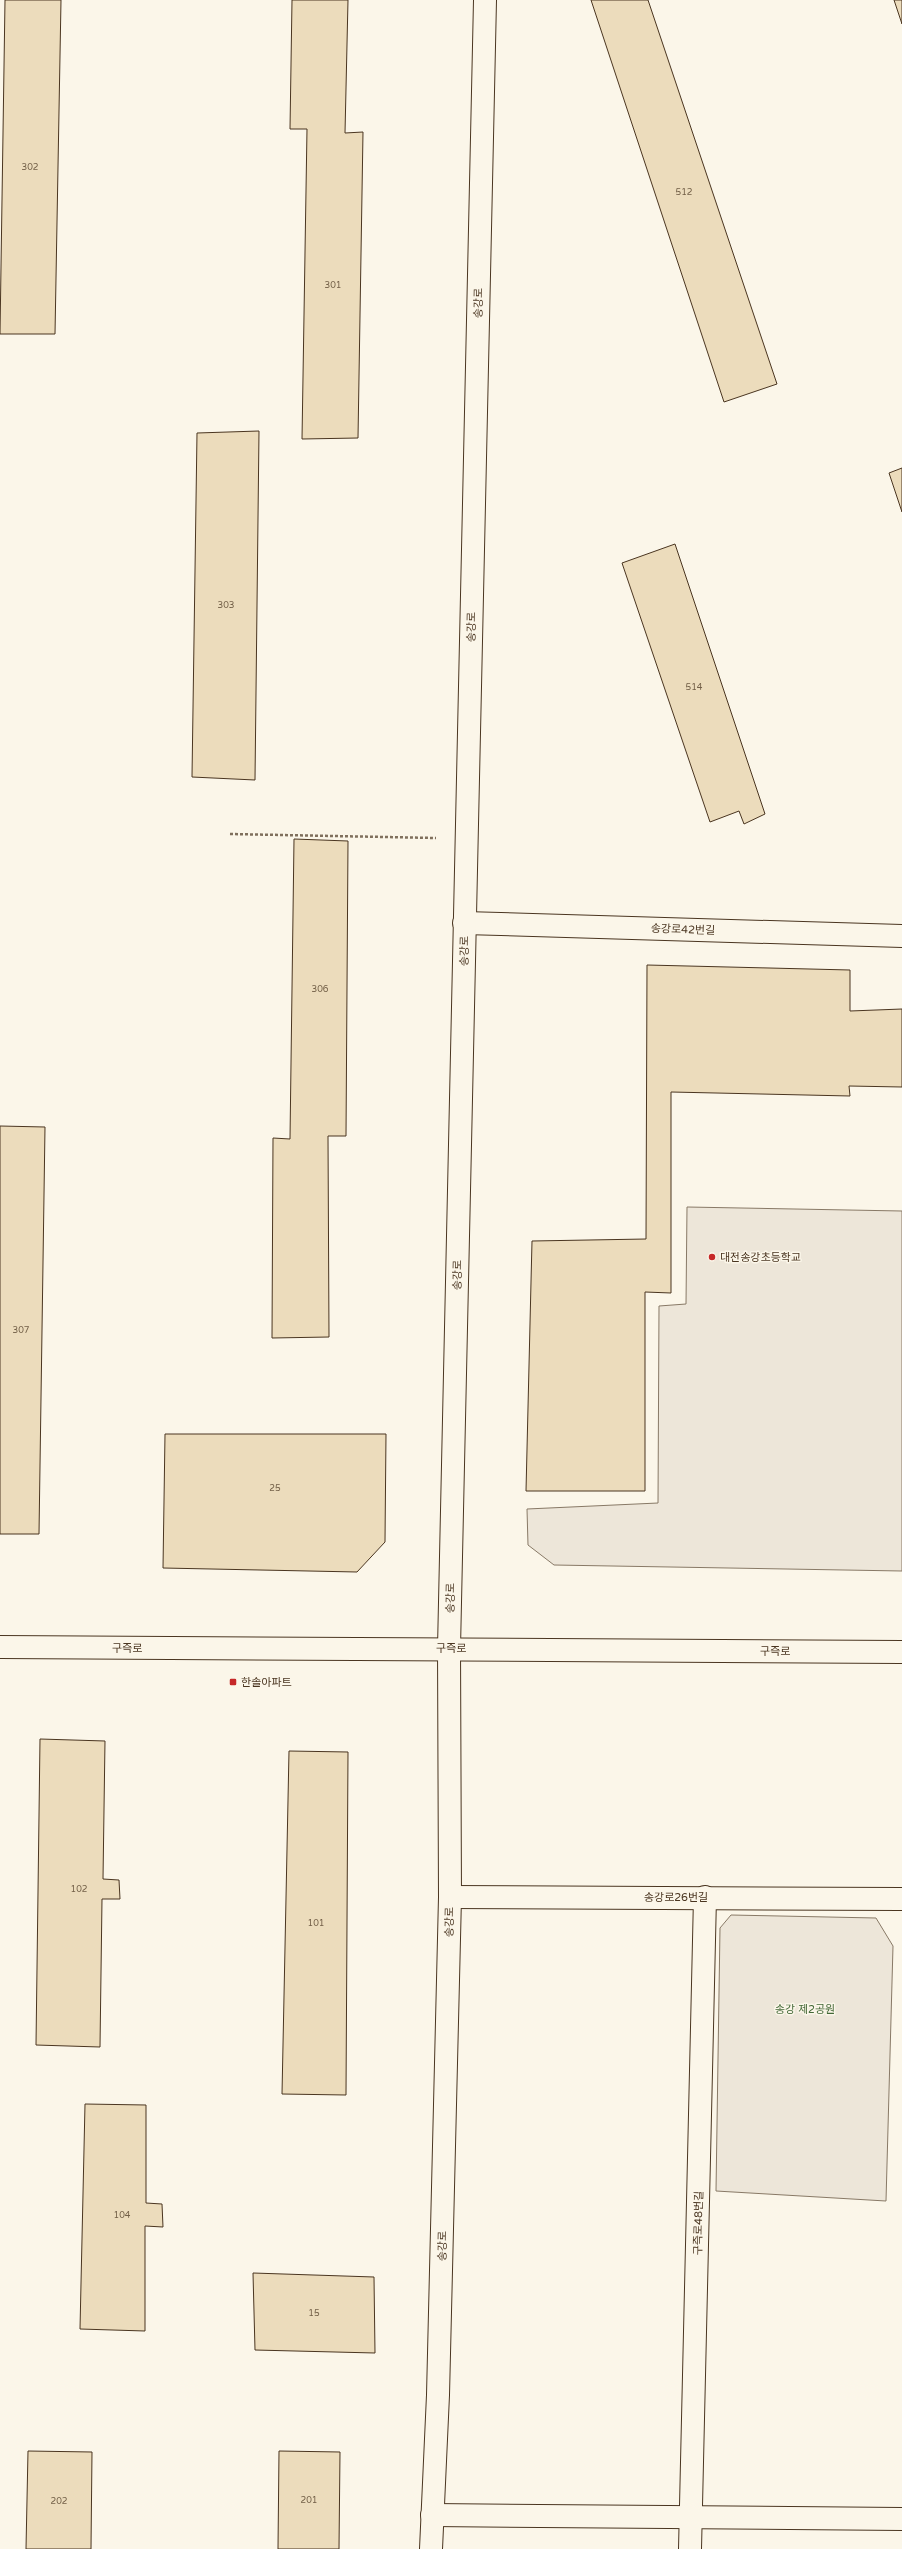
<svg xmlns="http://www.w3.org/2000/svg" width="902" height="2549" viewBox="0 0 902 2549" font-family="'Varela Round','Noto Sans KR',sans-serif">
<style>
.green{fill:#ede6d9;stroke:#887966}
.building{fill:#ecdcbc;stroke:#4a3520}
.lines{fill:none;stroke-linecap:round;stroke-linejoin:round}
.street-casing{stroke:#4a3520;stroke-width:24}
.secondary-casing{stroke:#4a3520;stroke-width:24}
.path{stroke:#7f6f5c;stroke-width:2.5;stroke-dasharray:3 2;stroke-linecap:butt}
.street{stroke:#fbf6e9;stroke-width:22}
.secondary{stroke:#fbf6e9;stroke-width:22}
.poi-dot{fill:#c62828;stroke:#fbf6e9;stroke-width:1.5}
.labels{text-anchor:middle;stroke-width:3;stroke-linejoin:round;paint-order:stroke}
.number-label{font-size:9px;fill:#725f47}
.street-label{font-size:11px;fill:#4a3520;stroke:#fbf6e9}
.poi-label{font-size:11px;fill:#4a3520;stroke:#fbf6e9;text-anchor:start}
.park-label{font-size:11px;fill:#436837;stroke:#fbf6e9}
</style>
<rect width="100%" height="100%" fill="#fbf6e9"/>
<g class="green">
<path d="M687,1207l215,4v360l-348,-6 -26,-20 -1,-36 131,-6 1,-197 27,-2z"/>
<path d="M731,1915l145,3 17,28 -7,255 -170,-10 4,-263z"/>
</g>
<g class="building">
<path d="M5,0h56l-6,334h-55z"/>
<path d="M292,0h56l-3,133 18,-1 -5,306 -56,1 5,-310h-17z"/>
<path d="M591,0h57l129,384 -53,18z"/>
<path d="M894,0h8v24z"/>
<path d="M259,431l-4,349 -63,-3 5,-344z"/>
<path d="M902,468v44l-13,-39z"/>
<path d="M675,544l90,270 -21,10 -5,-13 -29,11 -88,-259z"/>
<path d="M294,839l54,2 -2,295h-18l1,201 -57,1 1,-200 17,1z"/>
<path d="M647,965l203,5v41l52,-2v78l-53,-1 1,10 -179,-4v201l-26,-1v199h-119l6,-250 114,-2z"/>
<path d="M0,1126l45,1 -6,407h-39z"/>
<path d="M165,1434h221l-1,108 -28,30 -194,-4z"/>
<path d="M40,1739l65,2 -2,138 16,1 1,19h-18l-2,148 -64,-2z"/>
<path d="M289,1751l59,1 -2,343 -64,-1z"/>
<path d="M85,2104l61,1v98l16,1 1,23 -18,-1v105l-65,-2z"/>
<path d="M253,2273l121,4 1,76 -120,-3z"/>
<path d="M28,2451l64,1 -1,97h-65z"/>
<path d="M279,2451l61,1 -1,97h-61z"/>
</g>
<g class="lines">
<defs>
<g id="street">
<path d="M464,923l438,13"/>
<path d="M450,1897l452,2"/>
<path d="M432,2515l470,4"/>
<path d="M690,2549l15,-652"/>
</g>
<g id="secondary">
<path d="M0,1647l902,5"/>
<path d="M431,2549l7,-154 12,-498 -1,-249 36,-1648"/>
</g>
</defs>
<use href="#street" class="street-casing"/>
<use href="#secondary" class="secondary-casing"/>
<path class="path" d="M230,834l206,4"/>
<use href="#street" class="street"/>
<use href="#secondary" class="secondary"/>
</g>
<g class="poi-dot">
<circle cx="712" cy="1257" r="4"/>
<rect x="229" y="1678" width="8" height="8" rx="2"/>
</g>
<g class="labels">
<g class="number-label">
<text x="30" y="170">302</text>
<text x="684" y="195">512</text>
<text x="333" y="288">301</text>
<text x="226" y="608">303</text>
<text x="694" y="690">514</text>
<text x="320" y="992">306</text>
<text x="21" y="1333">307</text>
<text x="275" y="1491">25</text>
<text x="79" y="1892">102</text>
<text x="316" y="1926">101</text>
<text x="122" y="2218">104</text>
<text x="314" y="2316">15</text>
<text x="309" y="2503">201</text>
<text x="59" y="2504">202</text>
</g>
<g class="street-label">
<text transform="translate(478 303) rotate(-89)" y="4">송강로</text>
<text transform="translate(471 627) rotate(-89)" y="4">송강로</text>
<text transform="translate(683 929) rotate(2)" y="4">송강로42번길</text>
<text transform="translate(464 951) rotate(-89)" y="4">송강로</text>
<text transform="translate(457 1275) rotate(-89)" y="4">송강로</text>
<text transform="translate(450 1598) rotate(-89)" y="4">송강로</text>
<text x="127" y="1652">구즉로</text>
<text x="451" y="1652">구즉로</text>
<text x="775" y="1655">구즉로</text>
<text x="676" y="1901">송강로26번길</text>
<text transform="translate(449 1922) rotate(-89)" y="4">송강로</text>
<text transform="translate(698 2223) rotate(-89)" y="4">구즉로48번길</text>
<text transform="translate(442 2246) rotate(-89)" y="4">송강로</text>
</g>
<g class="poi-label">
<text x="720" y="1261">대전송강초등학교</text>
<text x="241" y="1686">한솔아파트</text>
</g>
<g class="park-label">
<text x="805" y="2013">송강 제2공원</text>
</g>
</g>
</svg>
